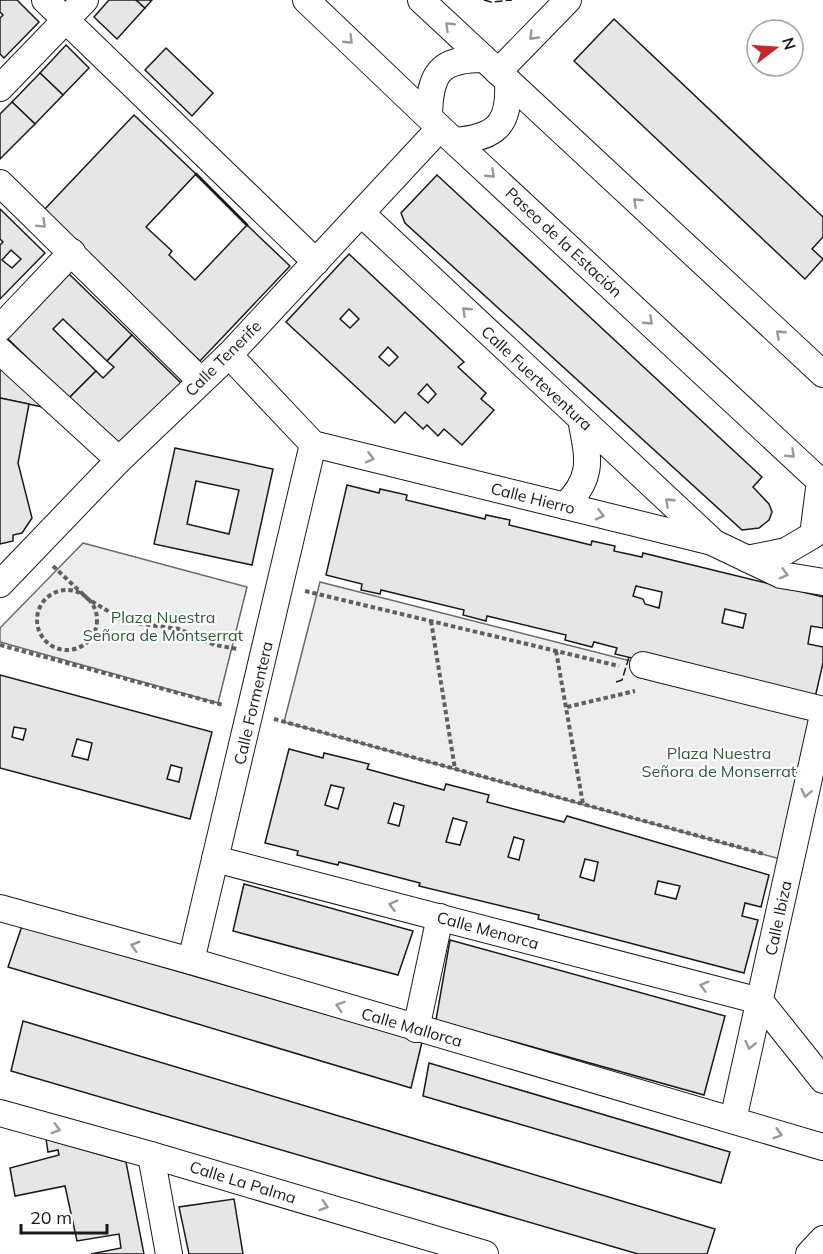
<svg xmlns="http://www.w3.org/2000/svg" width="823" height="1254" viewBox="0 0 823 1254" font-family="Mulish,sans-serif">
<style>
.green{fill:#ededed;stroke:#6a6a6a;stroke-width:1.5}
.building{fill:#e6e6e6;stroke:#1a1a1a;stroke-width:1.5;fill-rule:evenodd}
.lines{fill:none;stroke-linecap:round;stroke-linejoin:round}
.street-casing{stroke:#1a1a1a;stroke-width:28}
.path{stroke:#5f5f5f;stroke-width:4;stroke-dasharray:4.5 3;stroke-linecap:butt}
.street{stroke:#fff;stroke-width:26}
.fence{stroke:#1a1a1a;stroke-width:1.5;stroke-dasharray:8 3;stroke-linecap:butt}
.wall{stroke:#1a1a1a;stroke-width:3}
.oneway{stroke:#989898}
.labels{text-anchor:middle;stroke-width:4.5;stroke-linejoin:round;paint-order:stroke}
.street-label{font-size:16px;fill:#1a1a1a;stroke:#fff}
.park-label{font-size:16px;fill:#2b5a34;stroke:#fff}
</style>
<rect width="100%" height="100%" fill="#fff"/>
<g class="green">
<path d="M83,543l164,44 -29,116 -218,-61v-14z"/>
<path d="M320,582l503,128 -32,152 -507,-140z"/>
</g>
<g class="building">
<path d="M0,0h17l22,22 -35,36 -4,-4v-36l3,-3 -3,-3z"/>
<path d="M109,0h27l9,8 -28,31 -23,-22z"/>
<path d="M136,0h16l-7,8z"/>
<path d="M614,19l209,198v20l-11,12 11,10 -18,20 -231,-218z"/>
<path d="M66,45l23,23 -26,27 -23,-22z"/>
<path d="M166,48l47,45 -21,23 -47,-46z"/>
<path d="M40,73l23,22 -28,29 -23,-22z"/>
<path d="M12,102l23,22 -35,35v-45z"/>
<path d="M134,115l62,59 -50,53 26,24 -3,4 26,25 52,-55 43,41 -90,95 -157,-150z"/>
<path d="M437,175l325,302 -9,10 16,17 3,8 -3,8 -10,8 -17,2 -337,-307 -4,-10z"/>
<path d="M0,209l45,44 -45,46v-54l3,-3 -3,-3zM11,250l10,9 -9,9 -10,-8z"/>
<path d="M349,254l115,108 -6,5 28,26 -5,6 13,11 -32,35 -18,-16 -6,7 -11,-11 -4,4 -18,-17 -10,11 -109,-101zM349,309l10,10 -9,9 -10,-9zM388,347l10,10 -9,9 -10,-9zM427,384l9,10 -8,9 -10,-9z"/>
<path d="M69,274l63,61 -25,26 -44,-42 -10,10 43,42 -27,27 -62,-60z"/>
<path d="M132,335l49,48 -62,64 -50,-49 27,-27 7,7 11,-11 -7,-6z"/>
<path d="M0,357l47,51 -47,-10z"/>
<path d="M0,398l29,6 -11,59 14,55 -10,15 -9,2v6l-13,3z"/>
<path d="M175,448l98,21 -21,96 -98,-21zM196,481l43,9 -10,44 -42,-10z"/>
<path d="M347,485l32,8 1,-4 27,6 -1,5 79,19 1,-4 24,5 -1,5 82,20 1,-4 23,5 -1,5 28,6 1,-4 180,44v31l-12,-2 -3,18 15,3v16l-9,39 -199,-48 2,-6 -23,-6 -2,5 -27,-7 1,-5 -79,-19 -1,5 -23,-6 1,-5 -83,-20 -1,4 -19,-4 1,-6 -36,-9zM636,586l26,6 -3,16 -14,-4 -2,-5 -10,-3zM725,609l21,5 -3,14 -21,-5z"/>
<path d="M0,675l212,57 -22,87 -190,-51zM14,727l12,2 -3,11 -11,-3zM77,739l15,4 -4,17 -16,-4zM171,765l11,3 -3,14 -12,-3z"/>
<path d="M289,749l34,9 1,-5 45,11 -2,5 77,21 2,-6 43,11 -2,7 77,20 3,-6 202,59 -8,32 -16,-4 -3,13 16,4 -14,53 -206,-54 1,-4 -120,-29 1,-3 -81,-21 -1,3 -41,-10 1,-4 -33,-8zM331,785l13,3 -6,21 -13,-4zM394,803l10,3 -5,20 -11,-3zM453,818l14,4 -7,23 -14,-3zM514,837l10,3 -5,20 -11,-3zM585,859l13,3 -4,19 -14,-4zM658,881l22,5 -4,13 -21,-5z"/>
<path d="M244,884l169,47 -15,44 -165,-44z"/>
<path d="M22,926l400,116 -11,46 -403,-121z"/>
<path d="M450,940l275,76 -21,79 -268,-75z"/>
<path d="M23,1021l692,208 -8,25h-69l-627,-183z"/>
<path d="M429,1063l301,89 -9,31 -298,-87z"/>
<path d="M46,1139l80,23 18,92h-53l30,-6 -2,-14 -42,7 -12,-55 -50,10 -5,-28 49,-13 -1,-5 -10,2z"/>
<path d="M234,1199l9,55h-54l-10,-47z"/>
</g>
<g class="lines">
<defs>
<g id="street">
<path d="M45,0l271,262"/>
<path d="M306,0l134,128 383,356"/>
<path d="M421,0l402,374"/>
<path d="M498,72l70,-72"/>
<path d="M0,88l85,-88"/>
<path d="M429,116c1,-43 10,-57 55,-57"/>
<path d="M456,141c41,-4 54,-17 52,-59"/>
<path d="M0,183l200,197"/>
<path d="M362,214l348,325"/>
<path d="M0,328l72,-76"/>
<path d="M0,351l119,109"/>
<path d="M229,355l84,89 399,98 69,33 42,7"/>
<path d="M565,506c30,-30 23,-49 16,-87"/>
<path d="M813,535l7,-54"/>
<path d="M747,559l39,-8 27,-16"/>
<path d="M0,584l119,-124 110,-105 211,-227"/>
<path d="M643,665l180,45"/>
<path d="M215,859l545,142 63,79"/>
<path d="M0,908l191,53 632,186"/>
<path d="M191,961l122,-517"/>
<path d="M416,1029l24,-112"/>
<path d="M0,1113l151,42 334,99"/>
<path d="M733,1120l90,-405"/>
<path d="M151,1155l18,99"/>
<path d="M809,1254l14,-15"/>
</g>
</defs>
<use href="#street" class="street-casing"/>
<g class="path">
<path d="M53,566l35,33 38,23 53,7 36,16 23,4"/>
<circle cx="67" cy="620" r="30"/>
<path d="M305,591l314,75"/>
<path d="M431,621l24,148"/>
<path d="M0,645l223,60"/>
<path d="M556,651l27,153"/>
<path d="M567,707l68,-16"/>
<path d="M274,719l490,135"/>
</g>
<use href="#street" class="street"/>
<g class="fence">
<path d="M484,0l7,2 21,-2"/>
<path d="M616,682l6,-2 7,-23"/>
</g>
<path class="wall" d="M196,174l51,51"/>
</g>
<defs><path id="oneway-chevron" d="M-2-3.5L2.5 0L-2 3.5" fill="none" stroke-width="1.6" stroke-linecap="round" stroke-linejoin="round" transform="scale(1.5)"/></defs>
<g class="oneway">
<use href="#oneway-chevron" transform="translate(449 26) rotate(-136)"/>
<use href="#oneway-chevron" transform="translate(533 36) rotate(134)"/>
<use href="#oneway-chevron" transform="translate(349 40) rotate(44)"/>
<use href="#oneway-chevron" transform="translate(491 174) rotate(43)"/>
<use href="#oneway-chevron" transform="translate(637 202) rotate(-137)"/>
<use href="#oneway-chevron" transform="translate(42 224) rotate(44)"/>
<use href="#oneway-chevron" transform="translate(466 311) rotate(-137)"/>
<use href="#oneway-chevron" transform="translate(649 321) rotate(43)"/>
<use href="#oneway-chevron" transform="translate(780 334) rotate(-137)"/>
<use href="#oneway-chevron" transform="translate(791 454) rotate(43)"/>
<use href="#oneway-chevron" transform="translate(370 458) rotate(14)"/>
<use href="#oneway-chevron" transform="translate(669 502) rotate(-137)"/>
<use href="#oneway-chevron" transform="translate(600 515) rotate(14)"/>
<use href="#oneway-chevron" transform="translate(784 574) rotate(15)"/>
<use href="#oneway-chevron" transform="translate(806 793) rotate(102)"/>
<use href="#oneway-chevron" transform="translate(393 905) rotate(-165)"/>
<use href="#oneway-chevron" transform="translate(135 946) rotate(-164)"/>
<use href="#oneway-chevron" transform="translate(704 986) rotate(-165)"/>
<use href="#oneway-chevron" transform="translate(340 1006) rotate(-163)"/>
<use href="#oneway-chevron" transform="translate(750 1045) rotate(103)"/>
<use href="#oneway-chevron" transform="translate(56 1129) rotate(16)"/>
<use href="#oneway-chevron" transform="translate(778 1134) rotate(16)"/>
<use href="#oneway-chevron" transform="translate(324 1206) rotate(17)"/>
</g>
<g class="labels">
<g class="street-label">
<text transform="translate(564 242) rotate(43)" y="6">Paseo de la Estación</text>
<text transform="translate(223 358) rotate(-45)" y="6">Calle Tenerife</text>
<text transform="translate(537 378) rotate(43)" y="6">Calle Fuerteventura</text>
<text transform="translate(533 498) rotate(14)" y="6">Calle Hierro</text>
<text transform="translate(253 703) rotate(-77)" y="6">Calle Formentera</text>
<text transform="translate(778 918) rotate(-78)" y="6">Calle Ibiza</text>
<text transform="translate(488 930) rotate(15)" y="6">Calle Menorca</text>
<text transform="translate(412 1027) rotate(16)" y="6">Calle Mallorca</text>
<text transform="translate(243 1182) rotate(17)" y="6">Calle La Palma</text>
</g>
<g class="park-label">
<text x="163" y="623">Plaza Nuestra<tspan x="163" dy="18">Señora de Montserrat</tspan></text>
<text x="719" y="759">Plaza Nuestra<tspan x="719" dy="18">Señora de Monserrat</tspan></text>
</g>
</g>
<g transform="translate(775 48) rotate(73)"><circle r="28" fill="#ffffff" stroke="#a3a3a3" stroke-width="1.5"/>
<path d="M0-4.5L10 22L0 15L-10 22Z" fill="#c62828"/>
<text y="-9" font-size="16" font-weight="bold" text-anchor="middle" fill="#1a1a1a">N</text>
</g>
<path d="M21 1224v9h86v-9" fill="none" stroke="#1a1a1a" stroke-width="3"/>
<text x="30" y="1224" font-size="18" fill="#1a1a1a" stroke="#ffffff" stroke-width="4.5" paint-order="stroke">20 m</text>
</svg>
